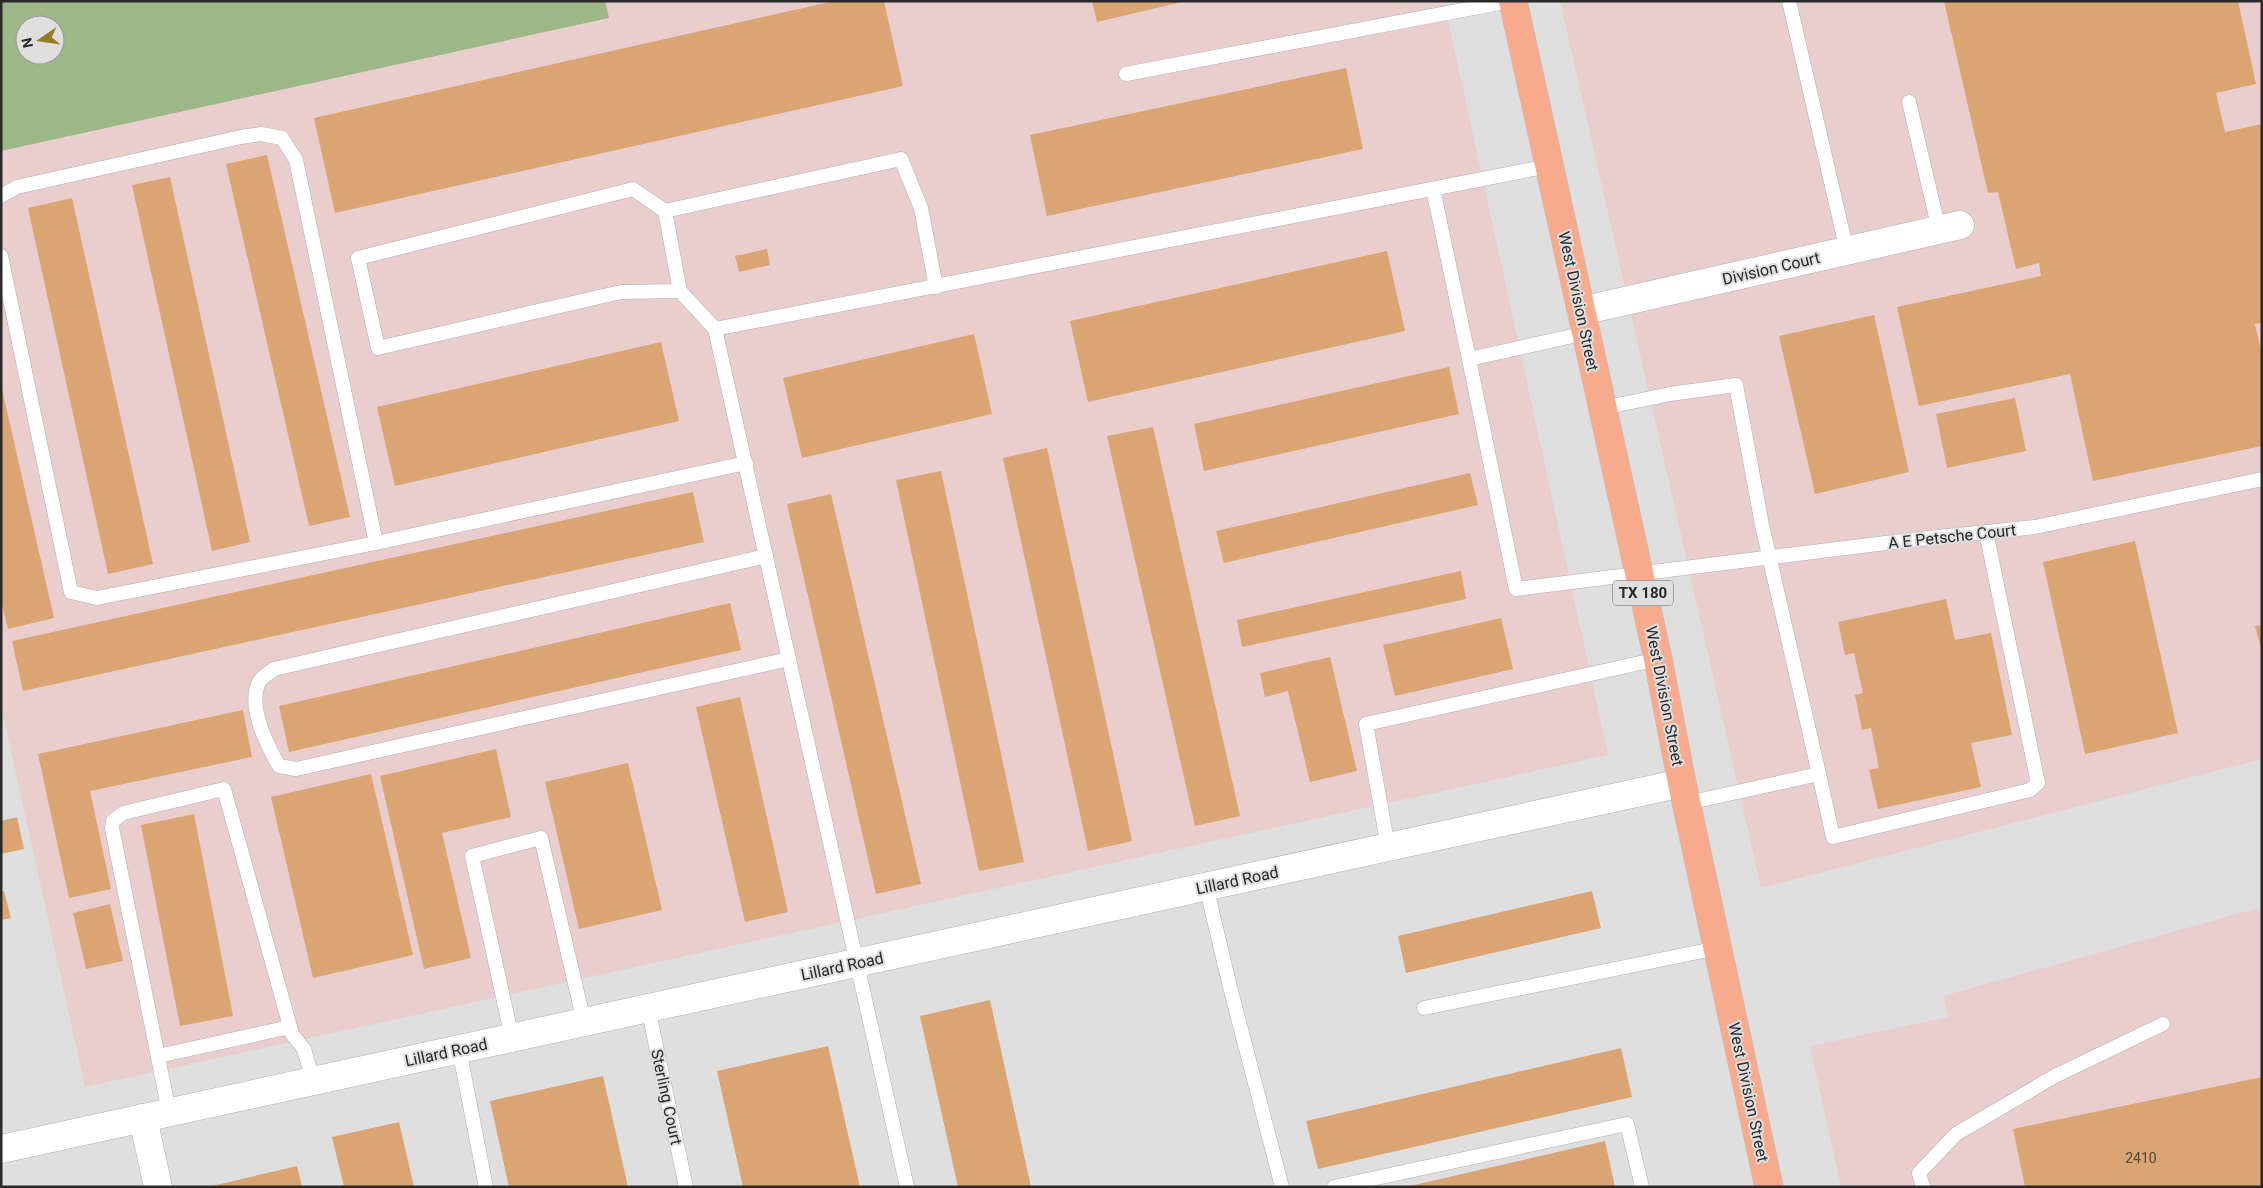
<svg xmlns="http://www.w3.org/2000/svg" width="2263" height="1188" viewBox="0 0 2263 1188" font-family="Roboto,sans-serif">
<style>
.industrial{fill:#e9cecd}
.green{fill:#9eb787;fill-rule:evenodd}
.building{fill:#daa573}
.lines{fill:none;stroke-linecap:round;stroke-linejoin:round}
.service-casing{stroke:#afafb0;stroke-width:15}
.minor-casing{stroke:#afafb0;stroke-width:29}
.primary-casing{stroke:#bbb;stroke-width:29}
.service{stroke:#fff;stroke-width:14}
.minor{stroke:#fff;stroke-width:28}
.primary{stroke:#f8ab8c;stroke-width:28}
.labels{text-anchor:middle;stroke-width:4;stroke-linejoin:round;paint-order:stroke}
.number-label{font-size:14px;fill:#55483c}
.shield{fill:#dfdfe0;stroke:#606061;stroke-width:1}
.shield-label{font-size:15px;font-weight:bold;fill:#29292a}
.street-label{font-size:16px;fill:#29292a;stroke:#dfdfe0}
</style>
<rect width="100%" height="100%" fill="#dfdfe0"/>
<g class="industrial">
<path d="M605,1h839l164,754 -1523,332 -84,-382v-554l607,-133z"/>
<path d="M1560,1h702v758l-501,129z"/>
<path d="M2262,907v280h-421l-31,-141 138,-29 -5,-21z"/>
</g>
<path class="green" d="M1,1h604l4,17 -608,133zM25,25h30v30h-30z"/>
<g class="building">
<path d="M834,1h50l19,85 -568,127 -21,-95z"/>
<path d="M1092,1h90v1l-85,20z"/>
<path d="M1944,1h294l18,83 -40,9 9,39 37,-8v199l-7,1 7,30v92l-169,35 -23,-107 -151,32 -22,-99 144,-31 -2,-13 -23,6 -18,-77 -10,1z"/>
<path d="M1346,68l17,81 -316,67 -17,-81z"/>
<path d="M267,155l83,362 -41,9 -83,-362z"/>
<path d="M170,177l80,365 -38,9 -80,-366z"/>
<path d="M72,198l81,366 -45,10 -80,-366z"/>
<path d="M767,249l3,16 -31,7 -4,-16z"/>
<path d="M1387,251l18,80 -317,71 -18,-81z"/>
<path d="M1874,315l35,157 -94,22 -36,-158z"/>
<path d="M974,334l18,80 -190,44 -19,-80z"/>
<path d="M661,342l18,79 -284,65 -18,-79z"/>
<path d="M1449,367l10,47 -255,57 -10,-47z"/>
<path d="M2,389l52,229 -46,11 -7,-29z"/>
<path d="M2015,398l11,53 -79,17 -11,-54z"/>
<path d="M1153,427l87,389 -45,10 -88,-390z"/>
<path d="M1047,448l85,393 -44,10 -85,-393z"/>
<path d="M941,471l83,391 -45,9 -83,-391z"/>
<path d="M1470,473l8,32 -254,58 -8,-32z"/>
<path d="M693,492l11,50 -681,149 -11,-50z"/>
<path d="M831,494l90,390 -45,10 -89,-390z"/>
<path d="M2135,541l43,192 -93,21 -42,-192z"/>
<path d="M1461,571l5,28 -224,48 -5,-27z"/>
<path d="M1946,599l9,41 36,-7 21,102 -41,8 10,44 -103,22 -9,-39 10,-2 -8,-40 -9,2 -7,-35 8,-2 -9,-40 -9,2 -7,-33z"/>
<path d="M730,603l11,47 -452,102 -10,-46z"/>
<path d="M1501,618l12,51 -118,27 -12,-51z"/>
<path d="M2262,625v23l-1,1 -6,-23z"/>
<path d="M1330,657l27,114 -47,11 -22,-91 -23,6 -5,-24z"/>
<path d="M740,697l48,215 -43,10 -49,-215z"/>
<path d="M243,710l9,47 -162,34 21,98 -42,9 -31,-144z"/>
<path d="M496,749l15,68 -69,16 29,125 -47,11 -44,-193z"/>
<path d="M628,763l34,147 -83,19 -34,-147z"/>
<path d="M371,774l42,181 -100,23 -42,-181z"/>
<path d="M194,814l39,202 -53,10 -39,-201z"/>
<path d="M17,817l7,32 -23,5v-33z"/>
<path d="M4,891l7,27 -10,2v-28z"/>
<path d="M1592,891l9,37 -195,45 -8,-37z"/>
<path d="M110,904l13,57 -37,8 -13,-56z"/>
<path d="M990,1000l41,187h-73l-38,-171z"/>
<path d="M828,1046l32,141h-117l-26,-116z"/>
<path d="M1621,1048l11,49 -314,72 -12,-48z"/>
<path d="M603,1076l25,111h-119l-19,-86z"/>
<path d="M2262,1077v110h-237l-12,-58z"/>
<path d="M399,1122l15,65h-70l-12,-50z"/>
<path d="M1605,1141l10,46h-205v-1z"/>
<path d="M297,1166l5,21h-90v-1z"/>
</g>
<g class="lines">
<defs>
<g id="service">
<path d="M1789,1l58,250"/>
<path d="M1126,74l384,-73"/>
<path d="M1909,102l30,128"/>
<path d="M1433,189l36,170"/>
<path d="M1,196l16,-9 224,-50 20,-3 21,4 14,22 80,383"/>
<path d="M665,211l-32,-22 -275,69 20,90 243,-56 59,-1"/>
<path d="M1,256l70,336 26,6 279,-55 370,-80"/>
<path d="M936,287l-15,-79 -20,-49 -236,52 15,80 35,38 834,-163"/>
<path d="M715,329l192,858"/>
<path d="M1586,333l-117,26 47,230 394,-49 125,-13 227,-48"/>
<path d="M1603,408l67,-14 66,-9 26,140 57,249 -132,29"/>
<path d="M766,556l-492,113c-5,4 -12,8 -15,13 -12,25 8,63 20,84l17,3 493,-110"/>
<path d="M1819,774l14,63 197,-47 8,-7 -52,-251"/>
<path d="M1388,847l-22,-123 292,-65"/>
<path d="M1206,886l24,101 52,200"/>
<path d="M648,1008l38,179"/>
<path d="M1424,1008l294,-60"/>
<path d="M512,1038l-40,-182 69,-18 43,184"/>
<path d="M459,1049l27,138"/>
<path d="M158,1056l132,-29"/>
<path d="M169,1112l-57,-284 1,-7 10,-8 101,-24 68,245 12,15 9,32"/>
<path d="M1334,1187l293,-63 15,63"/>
<path d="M1923,1187l-4,-14 37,-39 99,-58 108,-52"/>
</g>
<g id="minor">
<path d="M1581,311l379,-86"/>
<path d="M143,1118l15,69"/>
<path d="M1,1149l1681,-366"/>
</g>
<path id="primary" d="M1513,1l145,658 24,124 87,404"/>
</defs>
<use href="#service" class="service-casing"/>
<use href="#minor" class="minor-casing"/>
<use href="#primary" class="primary-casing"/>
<use href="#service" class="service"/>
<use href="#minor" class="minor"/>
<use href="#primary" class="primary"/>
</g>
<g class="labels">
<g class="number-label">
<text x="2141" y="1163">2410</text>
</g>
<rect class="shield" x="1613" y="580.5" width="60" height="25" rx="4"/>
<g class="shield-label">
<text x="1643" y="598">TX 180</text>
</g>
<g class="street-label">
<text transform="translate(1771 268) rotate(-13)" y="6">Division Court</text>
<text transform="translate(1579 301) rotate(78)" y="6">West Division Street</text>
<text transform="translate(1952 536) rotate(-6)" y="6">A E Petsche Court</text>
<text transform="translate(1665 696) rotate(79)" y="6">West Division Street</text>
<text transform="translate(1237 880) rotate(-12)" y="6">Lillard Road</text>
<text transform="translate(842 966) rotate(-12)" y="6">Lillard Road</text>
<text transform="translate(446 1052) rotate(-12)" y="6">Lillard Road</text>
<text transform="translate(1749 1092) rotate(78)" y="6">West Division Street</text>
<text transform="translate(667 1097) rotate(78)" y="6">Sterling Court</text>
</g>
</g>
<rect width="2263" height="1188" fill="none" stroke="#29292a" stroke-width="5"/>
<g transform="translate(40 40) rotate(257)"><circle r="24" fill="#dfdfe0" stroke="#969697"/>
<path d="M0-4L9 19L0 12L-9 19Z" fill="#947d24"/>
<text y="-8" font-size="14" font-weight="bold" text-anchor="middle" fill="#29292a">N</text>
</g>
</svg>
